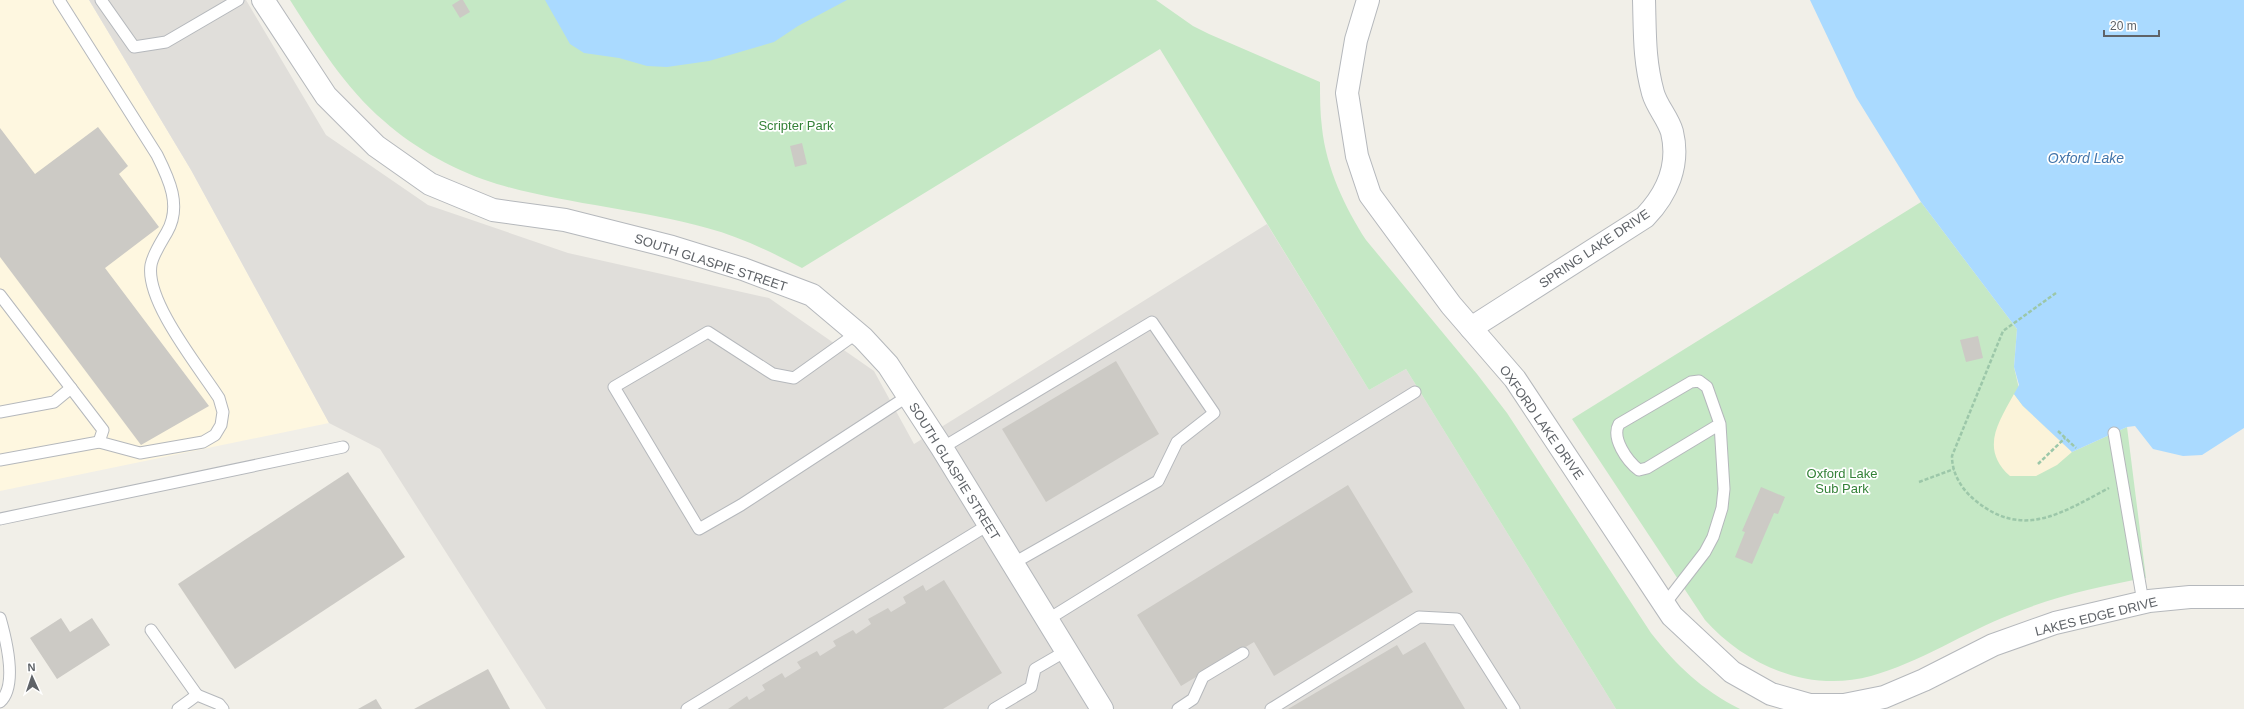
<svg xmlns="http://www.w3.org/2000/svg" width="2244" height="709" viewBox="0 0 2244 709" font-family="Arial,sans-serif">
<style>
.commercial{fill:#fef7e0}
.industrial{fill:#e0deda}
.green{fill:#c5e8c5}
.sand{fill:#fbf3d9}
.water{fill:#aadaff}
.building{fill:#cccac5}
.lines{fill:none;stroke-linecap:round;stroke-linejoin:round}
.service-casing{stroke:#b5b8bc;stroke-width:13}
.minor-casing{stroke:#b5b8bc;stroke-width:24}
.path{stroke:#9cc7a9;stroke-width:2.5;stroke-dasharray:4 2;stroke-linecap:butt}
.service{stroke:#fff;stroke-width:11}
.minor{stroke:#fff;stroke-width:22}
.labels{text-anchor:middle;stroke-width:3.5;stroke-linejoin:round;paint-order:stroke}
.park-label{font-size:13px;fill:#348238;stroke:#fff}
.street-label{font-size:13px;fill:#5f6368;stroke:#fff}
.water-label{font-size:14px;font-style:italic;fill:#4174aa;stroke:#fff}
</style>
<rect width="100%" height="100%" fill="#f1efe8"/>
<path class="commercial" d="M0,0h89l102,170 138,253 -329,68z"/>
<path class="industrial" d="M89,0h157l80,135 102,70 140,48 201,45 105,73 40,73 353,-220 102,166 37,-21 210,340h-1070l-166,-260 -51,-26 -138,-253z"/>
<g class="green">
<path d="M290,0h866l37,26 16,8 111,48c0,15 0,31 2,46 4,39 23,80 44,112l111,134 30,39 144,220c27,34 50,56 89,76h-124l-210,-340 -37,21 -209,-341 -358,219c-31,-16 -61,-31 -95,-40 -68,-19 -142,-24 -210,-44 -39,-12 -82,-35 -113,-63 -39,-33 -67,-79 -94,-121z"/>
<path d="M1921,202l96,127 -3,38 9,39 49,46 55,-25 19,151c-46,8 -90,18 -134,36 -47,18 -93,49 -141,62 -61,17 -125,-10 -166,-56l-133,-201z"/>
</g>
<path class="sand" d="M2014,394l9,12 49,46 -15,13 -21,11h-26c-30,-27 -12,-53 4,-82z"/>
<g class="water">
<path d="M545,0h302l-49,26 -24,16 -65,19 -42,6 -20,-1 -28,-8 -35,-5 -14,-9z"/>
<path d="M1810,0h434v428l-42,27 -19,1 -30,-7 -18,-23 -8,1 -55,25 -49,-46 -9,-12 5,-9 -5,-18 3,-38 -96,-127 -65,-105z"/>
</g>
<g class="building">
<path d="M460,0h3l7,12 -10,6 -8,-13z"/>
<path d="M98,127l30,39 -9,8 40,53 -54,41 104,138 -68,39 -141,-188v-129l35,46z"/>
<path d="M802,143l5,21 -12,3 -5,-21z"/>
<path d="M1978,336l5,22 -17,4 -6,-22z"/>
<path d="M1116,361l43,73 -113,68 -44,-73z"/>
<path d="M348,472l57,85 -170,112 -57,-85z"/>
<path d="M1348,485l65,107 -139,84 -20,-34 -73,44 -44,-71z"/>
<path d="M1761,487l24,10 -7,17 -4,-1 -22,51 -17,-7 10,-25 -3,-1z"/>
<path d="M944,580l58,93 -59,36h-215l19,-13 2,4 16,-10 -3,-5 20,-12 3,5 16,-10 -4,-6 20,-11 3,5 16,-10 -3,-5 20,-11 3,4 15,-10 -3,-5 20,-11 3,4 15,-9 -3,-6 20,-12 3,6z"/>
<path d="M61,618l9,14 22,-14 18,27 -53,34 -27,-41z"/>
<path d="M1425,642l40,67h-177l109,-64 6,10z"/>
<path d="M488,669l22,40h-96z"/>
<path d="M376,699l6,10h-24z"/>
</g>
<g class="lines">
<defs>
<g id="service">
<path d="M101,0l33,47 32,-5 72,-42"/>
<path d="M0,295l103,135 -4,12"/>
<path d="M857,333l-63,45 -21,-4 -65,-42 -94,55 85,142 42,-24 167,-109"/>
<path d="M0,412l54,-10 17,-14"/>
<path d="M2114,433l29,169"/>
<path d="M942,448l210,-126 62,91 -37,29 -19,39 -146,83"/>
<path d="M0,460l99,-18 41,11 63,-11 12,-7 6,-10 2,-13 -4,-14c-20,-31 -74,-97 -68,-133 2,-11 11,-24 16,-33 15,-26 2,-53 -10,-77l-98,-155"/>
<path d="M0,519l343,-72"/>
<path d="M1664,605l41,-53 8,-15 9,-29 2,-19 -4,-65 -13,-37 -8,-6 -8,1 -72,42c-8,14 8,37 20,46l8,-2 73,-44"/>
<path d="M0,618c6,21 18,68 0,84"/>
<path d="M1047,620l368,-228"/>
<path d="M151,630l46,65"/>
<path d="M178,709l19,-14 22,9 4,5"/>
<path d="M687,709l301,-184"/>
<path d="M994,709l37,-22 4,-18 31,-18"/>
<path d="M1178,709l15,-10 10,-22 40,-24"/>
<path d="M1271,709l148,-92 38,2 57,90"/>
</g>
<g id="minor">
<path d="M263,0l63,96 50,50 54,38 63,26 72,10 107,27 71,22 69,26 51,43 25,27 54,83 160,261"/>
<path d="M1368,0l-12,40 -9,53 10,63 13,39 81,110 64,74 157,237 60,56 39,22 39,11h34v4"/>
<path d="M1471,328l174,-111c22,-23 35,-52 27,-85 -4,-14 -15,-25 -19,-39 -9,-33 -8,-59 -9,-93"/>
<path d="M1844,705l40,-8 40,-17 69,-35 62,-22 94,-22 41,-4h54"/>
</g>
</defs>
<use href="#service" class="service-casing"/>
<use href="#minor" class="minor-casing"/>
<g class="path">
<path d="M2056,293l-53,38 -51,125c0,18 10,34 24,45 48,39 87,11 133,-13"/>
<path d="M2058,431l18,17"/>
<path d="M2038,464l27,-26"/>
<path d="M1919,482l35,-13"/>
</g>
<use href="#service" class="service"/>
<use href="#minor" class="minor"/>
</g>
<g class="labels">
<g class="park-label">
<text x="796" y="130">Scripter Park</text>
<text x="1842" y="478">Oxford Lake<tspan x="1842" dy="15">Sub Park</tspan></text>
</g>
<g class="street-label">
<text transform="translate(1594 248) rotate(-34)" y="5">SPRING LAKE DRIVE</text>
<text transform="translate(711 262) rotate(18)" y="5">SOUTH GLASPIE STREET</text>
<text transform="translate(1542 422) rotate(55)" y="5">OXFORD LAKE DRIVE</text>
<text transform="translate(955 471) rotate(58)" y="5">SOUTH GLASPIE STREET</text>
<text transform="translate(2096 616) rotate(-14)" y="5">LAKES EDGE DRIVE</text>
</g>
<g class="water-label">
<text x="2086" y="163">Oxford Lake</text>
</g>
</g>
<g transform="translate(32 677) rotate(357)" stroke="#ffffff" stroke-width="3" paint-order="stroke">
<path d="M0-3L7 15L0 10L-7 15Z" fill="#5f6368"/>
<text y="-6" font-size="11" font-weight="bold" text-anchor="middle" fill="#5f6368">N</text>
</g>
<path d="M2104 30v6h55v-6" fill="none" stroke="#5f6368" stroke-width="2"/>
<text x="2110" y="30" font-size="12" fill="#5f6368" stroke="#ffffff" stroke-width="3" paint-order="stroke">20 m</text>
</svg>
